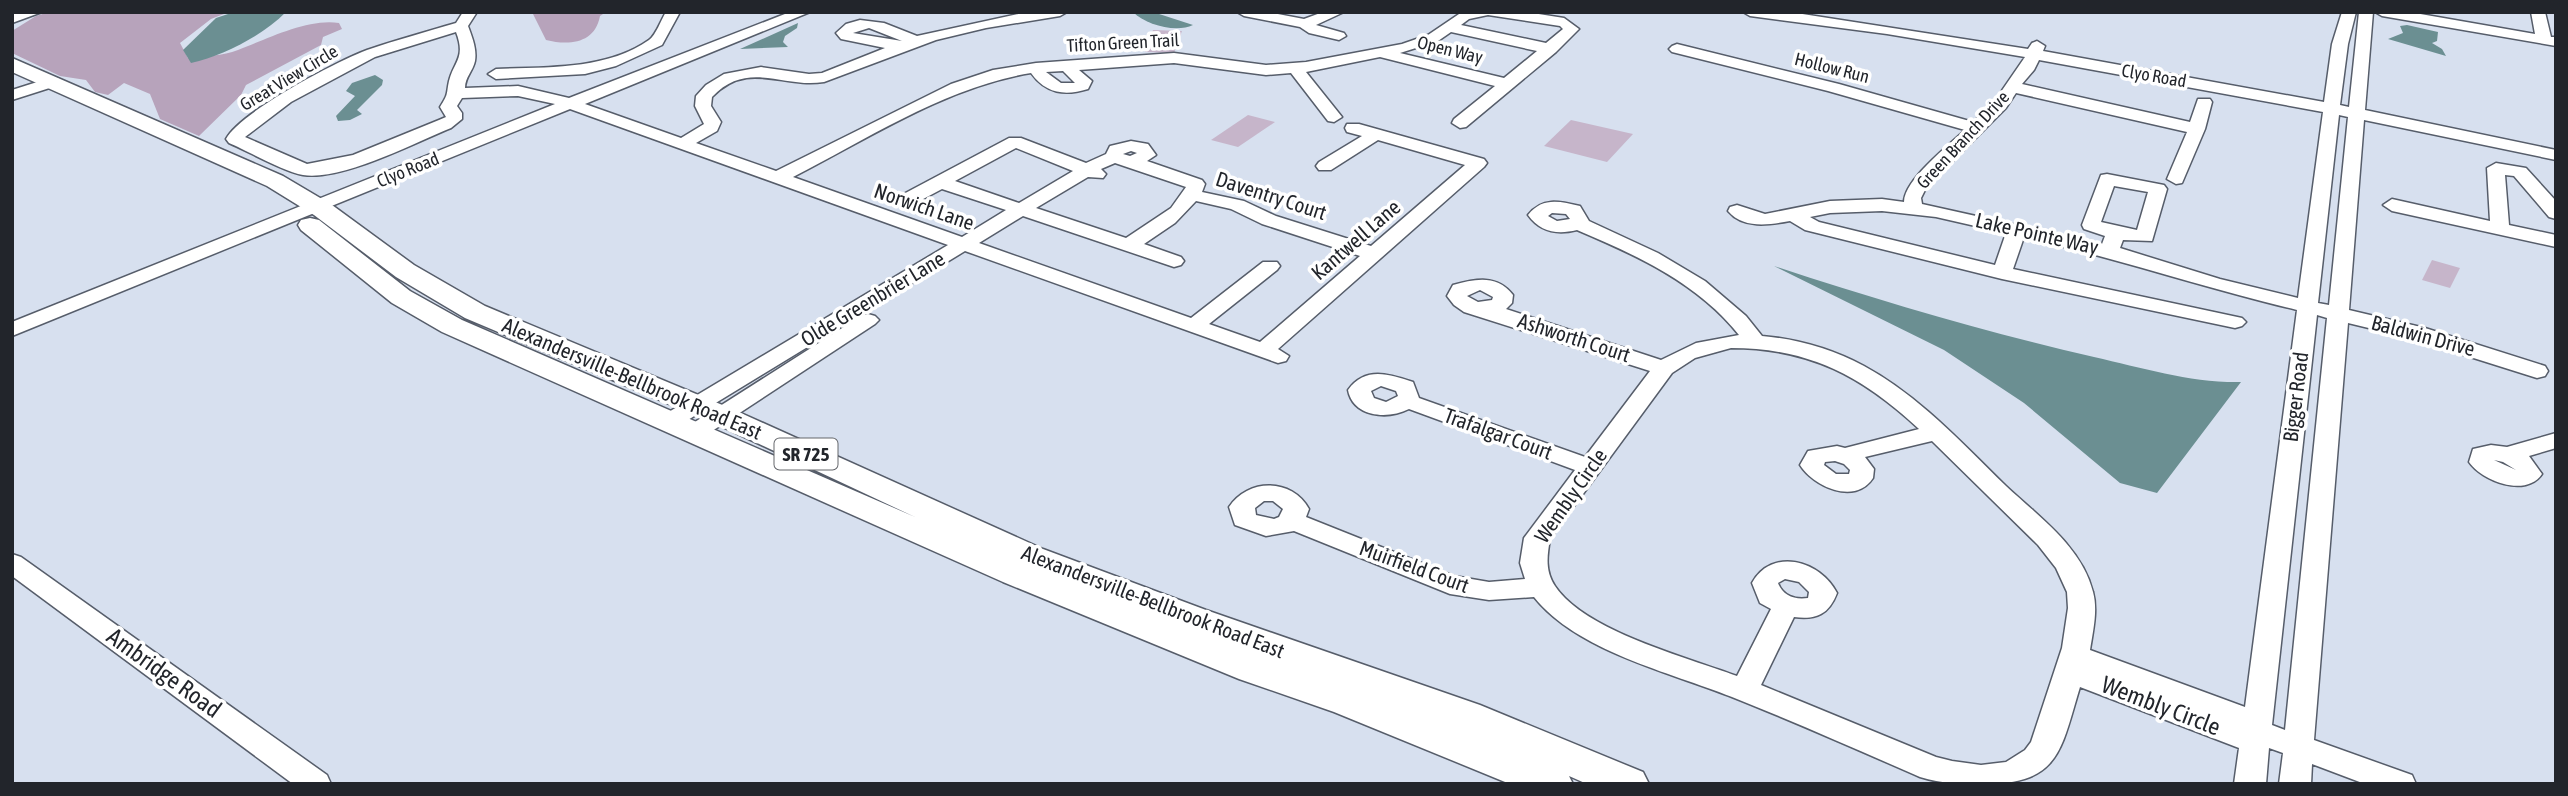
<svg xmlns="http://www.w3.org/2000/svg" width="2568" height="796" viewBox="0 0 2568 796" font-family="'Asap Condensed',sans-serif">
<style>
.green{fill:#c6b5ca}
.forest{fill:#b7a3bb}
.water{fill:#6b8f92}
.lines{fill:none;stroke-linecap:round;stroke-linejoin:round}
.minor-casing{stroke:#565d6a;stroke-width:3}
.major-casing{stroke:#565d6a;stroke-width:3}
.minor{fill:#fff;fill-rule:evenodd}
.major{fill:#fff;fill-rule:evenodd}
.labels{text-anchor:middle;stroke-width:7;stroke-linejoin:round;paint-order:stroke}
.far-street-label{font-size:18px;fill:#22252b;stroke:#fff}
.shield{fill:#fff;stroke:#64666b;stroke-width:2}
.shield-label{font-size:19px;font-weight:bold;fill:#22252b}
.street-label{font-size:21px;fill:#22252b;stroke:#fff}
.near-street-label{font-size:24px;fill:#22252b;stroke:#fff}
</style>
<rect width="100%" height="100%" fill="#d7e0ef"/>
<g class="green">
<path d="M1153,30l29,1 -8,22 -29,-1z"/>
<path d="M1248,115l27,7 -37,25 -27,-7z"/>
<path d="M1571,120l62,14 -26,28 -63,-16z"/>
<path d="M2432,260l28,8 -10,20 -28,-8z"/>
</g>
<g class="forest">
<path d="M49,12h180l-18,7 -31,24 8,15c16,-2 35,-2 50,-8 29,-11 70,-32 101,-27l3,6 -19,8 -2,8 -75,40 -5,10 -42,41 -39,-17 -10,-25 -26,-11 -16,12 -13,-3 -9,-12 -26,-4 -48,-23v-22l24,-15z"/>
<path d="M532,12h74l-6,4c-5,27 -30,30 -54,24z"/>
</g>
<g class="water">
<path d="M234,12h52c-24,24 -62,43 -95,51l-8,-13 33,-32z"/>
<path d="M1133,12h20l40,13c-17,8 -47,0 -60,-13z"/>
<path d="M798,23l-1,5 -12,8 -2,6 5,5 -48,2z"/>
<path d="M2407,25l31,7 -1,9 -5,2 10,6 4,7 -58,-17 15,-6 -3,-7z"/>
<path d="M375,75l8,5 -1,5 -25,25 5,4 -12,6 -12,1 -2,-5 19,-20 -9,-5 6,-8z"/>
<path d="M1774,266c106,35 211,66 320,91 49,11 97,26 147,25l-84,111 -37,-10 -96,-80 -80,-53z"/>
</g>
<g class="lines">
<defs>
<g id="minor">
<path d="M19,12h23l-30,11v-9z"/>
<path d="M463,12h14l-9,14c4,11 9,23 7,35 -2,10 -10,16 -10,27l53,-2 51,12 221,-86h20l-225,92 96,34 23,-14 -9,-18 1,-10 10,-11 18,-11 37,-7 48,7 13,-1 63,-25 -44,-9 -5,-6 10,-9 14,-4 24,3 33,13 106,-23 44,-1 -7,4 -74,12 -50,12 -112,42c-41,7 -76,-23 -112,15l-1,9 10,16 -4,9 -21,12 80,28 175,-87 42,-14 43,-7 138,-10 92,12 40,-3 96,-18 26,-9 34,-23h64l38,6 15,11 -23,23 -90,75 -6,1 -8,-5 2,-4 41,-33 -115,-29 -74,15 36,45 -8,5 -6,-1 -37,-48 -25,2 -92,-12 -95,7 13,11 -4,8c-23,7 -42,5 -57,-16 -85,14 -162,65 -238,104l169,60 44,-27 -64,-21 -32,17h-14l-2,-4 2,-4 113,-60h12l65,25 20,-9 4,-8 21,-5 17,3 8,11 -9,6 55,19 3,4 -3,8 42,9 32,15 95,30 94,-81 -87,-25 -47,30h-12l-3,-4 3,-4 43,-26 -15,-4 -2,-4 2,-4h12l125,35 3,4 -3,4 -206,182 11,7 -3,5 -8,2 -313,-112 -287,175h-16l-4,-5 4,-5 286,-171 -378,-136 -558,227v-14l543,-218 -37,-8 -56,2 -5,8 5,7v6l-11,9c-37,15 -109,53 -148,47 -19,-3 -55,-24 -74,-32l-3,-4c14,-27 111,-78 141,-89 29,-10 59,-18 89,-27zM1488,15l72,11 3,3 -17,14 -85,-18 8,-6zM869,28l33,13 -49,-8zM456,32c10,26 -2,29 -7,49 -3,14 0,12 -9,26l6,10 -7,3 -86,35 -46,9 -62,-27 46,-35 84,-45zM1451,32l86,19 -33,27 -104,-25 38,-12zM1063,71l12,12h-14l-15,-11zM1016,148l57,23 -54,32 -64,-22zM1131,151l6,2 -7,3 -7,-2zM1115,163l71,24 -15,21 -45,30 -90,-30 52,-31 15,1 3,-4 -5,-5zM1196,201l35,8 31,15 98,32 -100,86 -51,-18 68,-54 3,-4 -3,-4h-14l-72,56 -212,-75 44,-27 151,51 7,-2 3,-4 -3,-4 -37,-13 31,-21z"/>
<path d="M666,12h14l-18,33 -46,21 -31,8 -89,5 -8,-5 8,-5c49,-2 111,1 153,-29 7,-5 12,-20 17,-28z"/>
<path d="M1237,12h30l37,7 19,-7h21l-28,13 28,8 2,3 -7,4 -30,-7 -9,-6 -56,-11z"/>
<path d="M1743,12l53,1 232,36 4,-6 5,-2 8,5 -2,5 281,51 8,-58 10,-32h14l-8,32 -8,61 9,2 10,-95h14l-8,98 191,40v10l-192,-40 -15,190 76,18 120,38 3,5 -3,5 -8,2 -127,-40 -62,-15 -34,417 98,35 4,9h-51l-53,-20 -1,20h-32l4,-31 -14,-5 -3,36h-32l5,-36 -159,-61c-19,62 -20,97 -95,97 -23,0 -43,0 -65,-7 -62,-27 -125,-55 -188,-80 -63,-25 -155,-46 -198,-100l-45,3 -39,-6 -156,-63 -28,5 -31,-11 -6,-18c19,-29 63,-29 80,2l-3,8 148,59 35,6 36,-3 -5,-16 4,-25 51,-68 -166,-61c-22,11 -56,8 -61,-19 17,-24 41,-16 65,-8l6,16 166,59 65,-86 -186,-59 -10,-7 -7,-9 6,-11c22,-6 44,-11 60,10l-1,8 -6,6 155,51 35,-17 43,-8c-41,-52 -103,-80 -162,-105 -20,5 -37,2 -49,-15 14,-18 31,-14 52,-9l9,15 69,32 47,28 41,35 16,20c35,3 70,13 102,30 54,29 98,77 142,120 32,30 76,61 87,106 5,18 0,39 -3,58l155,57 52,-397c-92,-22 -181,-52 -273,-73l-11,32 229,49 4,4 -4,4 -7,2 -233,-49 -197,-49 -15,-9c-21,4 -47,8 -62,-10l2,-4 7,-2 28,9 65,-13 52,-2 22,3c0,-22 45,-57 61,-72l-137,-39 -156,-39 -3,-3 3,-3 5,-2 162,40 134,38 21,-20 31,-45 -138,-23 -137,-18zM2039,60l284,52 -25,186 -78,-19 -100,-31 3,-8 29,1 15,-52 -3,-4 -57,-11 -6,1 -19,50 2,4 21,7 -3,8 -180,-40 -1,-6 5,-10 80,-80 10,-15 171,39 -20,47 9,5 6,-1 23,-54 7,-27 -2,-3h-12l-8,23 -168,-38 12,-14zM2339,115l9,2 -19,188 -11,-2zM2114,186l34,6 -11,38 -36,-8zM1882,211l54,6 70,16 -11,32 -176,-43 -9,-5 20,-4zM1552,213l14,1 4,5 -13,2 -9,-5zM1480,290l13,7 -1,3 -14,2 -11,-6zM2317,315l10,3 -42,412 -13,-5zM1731,348c79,0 132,29 188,81l-74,19 -8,-2 -29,5 -8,14c13,21 55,41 73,13l1,-9 -9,-12 67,-16 106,104 18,23 11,24 1,16 -6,40 -31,94 -6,8 -19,12 -25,3 -29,-4 -16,-4 -175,-72 33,-68c23,3 35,-3 43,-24 -17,-33 -65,-46 -85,-10l8,20 11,6 -34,67c-51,-19 -152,-45 -182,-90 -10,-15 -8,-30 -5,-47l122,-166 23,-15zM1381,386l15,5 2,5 -12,6 -12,-4 -3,-7zM1835,461l9,3 6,6 -1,4h-13l-12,-9 1,-3zM1264,501h9l10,8 -4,8 -5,2 -18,-4 -1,-7zM1785,579l14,3 10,10 -1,6c-13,2 -25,-2 -30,-15z"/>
<path d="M2375,12h34l126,22 -4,-22h14l6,25h5v9l-174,-30z"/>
<path d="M53,77l6,2 2,3 -2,3 -47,15v-10z"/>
<path d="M2496,163l30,5 30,33v18l-7,-2 -35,-41 -9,-1 4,50 47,10v12l-164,-36 -9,-6 9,-6 98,22 -3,-53z"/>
<path d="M868,314l7,2 4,4 -4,4 -172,113h-16l-4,-5 4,-5 174,-111z"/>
<path d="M2556,433v15l-27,8 13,18c-16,24 -60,7 -73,-12l4,-13 18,-4 16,2zM2494,460l9,2 13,8z"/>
<path d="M12,554l9,3 306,218 4,9h-38l-281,-208z"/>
</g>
<path id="major" d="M12,58l271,118 49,29 82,60 71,41 247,103 311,140 163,61 274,95 163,67 6,12h-62l-18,-8 4,8h-63l-176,-72 -95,-33 -236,-97 -561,-250 -50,-29 -91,-73 -3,-5 3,-5 9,-2 9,2 91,71 52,29 453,197 -205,-96 -245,-103 -69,-41 -82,-62 -47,-29 -255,-114z"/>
</defs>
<use href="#minor" class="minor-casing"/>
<use href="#major" class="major-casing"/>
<use href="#minor" class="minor"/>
<use href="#major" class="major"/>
</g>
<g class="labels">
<g class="far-street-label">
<text transform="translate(1123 43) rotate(-3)" y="6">Tifton Green Trail</text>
<text transform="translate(1450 50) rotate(14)" y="6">Open Way</text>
<text transform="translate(1832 68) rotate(14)" y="6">Hollow Run</text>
<text transform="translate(2154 76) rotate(10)" y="6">Clyo Road</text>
<text transform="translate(289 78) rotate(-31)" y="6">Great View Circle</text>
<text transform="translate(1963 140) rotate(-47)" y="6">Green Branch Drive</text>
<text transform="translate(408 170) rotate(-22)" y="6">Clyo Road</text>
</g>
<rect class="shield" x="774.5" y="438.5" width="63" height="31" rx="5"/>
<g class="shield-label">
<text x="806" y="461">SR 725</text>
</g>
<g class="street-label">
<text transform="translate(1271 196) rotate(18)" y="7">Daventry Court</text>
<text transform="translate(924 207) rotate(19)" y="7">Norwich Lane</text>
<text transform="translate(2037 234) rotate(13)" y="7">Lake Pointe Way</text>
<text transform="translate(1356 240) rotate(-41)" y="7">Kantwell Lane</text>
<text transform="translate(873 299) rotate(-31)" y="7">Olde Greenbrier Lane</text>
<text transform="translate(2423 336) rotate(15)" y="7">Baldwin Drive</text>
<text transform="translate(1574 338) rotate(18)" y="7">Ashworth Court</text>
<text transform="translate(632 379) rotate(23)" y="7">Alexandersville-Bellbrook Road East</text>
<text transform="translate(2296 397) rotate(-83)" y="7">Bigger Road</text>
<text transform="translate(1498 434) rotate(20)" y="7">Trafalgar Court</text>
<text transform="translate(1571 496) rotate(-55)" y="7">Wembly Circle</text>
<text transform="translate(1414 567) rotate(20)" y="7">Muirfield Court</text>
<text transform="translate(1153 602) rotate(21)" y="7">Alexandersville-Bellbrook Road East</text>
</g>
<g class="near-street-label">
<text transform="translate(164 673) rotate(36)" y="8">Ambridge Road</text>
<text transform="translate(2161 706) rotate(21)" y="8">Wembly Circle</text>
</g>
</g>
<rect width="2568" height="796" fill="none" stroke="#22252b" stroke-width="28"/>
</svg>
